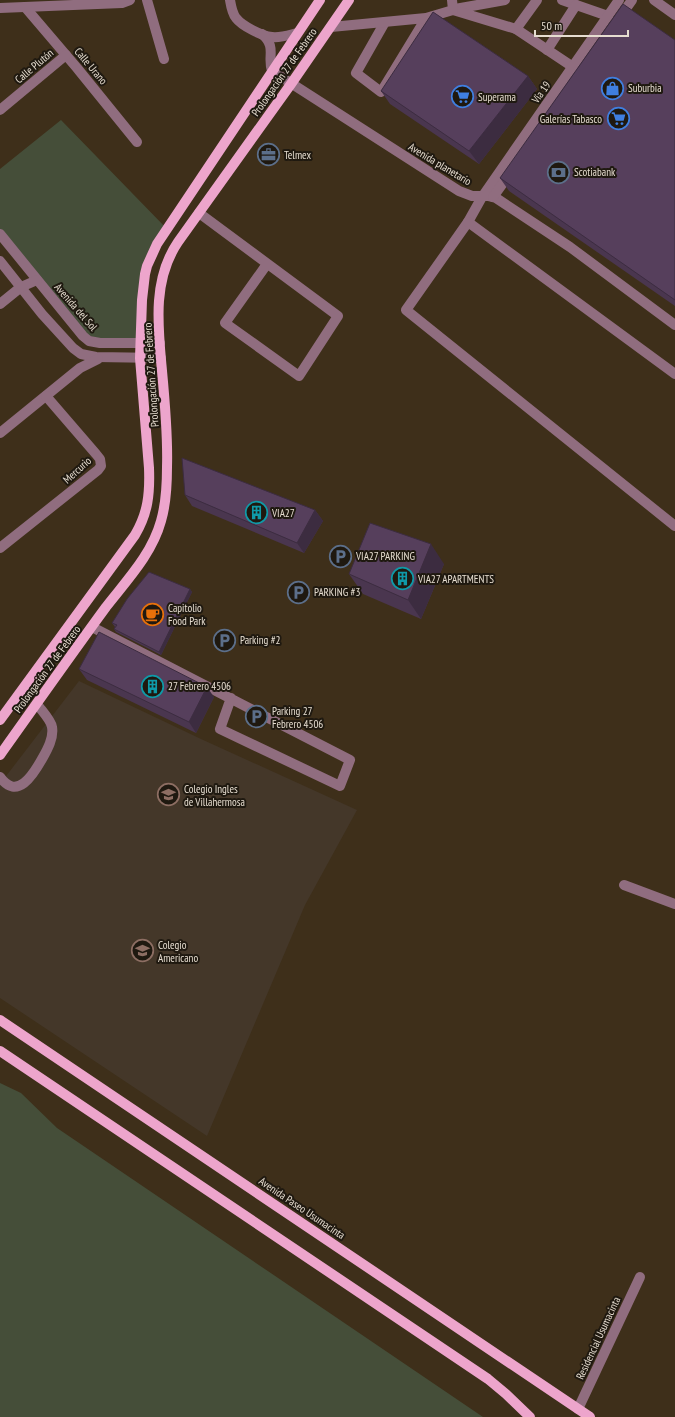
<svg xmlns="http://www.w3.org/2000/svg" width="675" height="1417" viewBox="0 0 675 1417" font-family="'PT Sans Narrow',sans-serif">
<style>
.education{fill:#443729}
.green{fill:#454e39}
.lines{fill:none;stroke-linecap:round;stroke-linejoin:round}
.minor{stroke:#906d7f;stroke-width:10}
.major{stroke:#eda5cc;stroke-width:10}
.wall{fill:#4a364f}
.shaded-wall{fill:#3c2c40}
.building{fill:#563f5c;stroke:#3c2c40}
.labels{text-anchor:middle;stroke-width:4;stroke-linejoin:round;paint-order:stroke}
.street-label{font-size:11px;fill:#e6ddd0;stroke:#1f1910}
.poi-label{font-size:11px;fill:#e6ddd0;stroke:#1f1910;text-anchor:start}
</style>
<rect width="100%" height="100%" fill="#3e2f1a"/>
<path class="education" d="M79,681l122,58 156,71 -52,95 -98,231 -207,-138v-214z"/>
<g class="green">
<path d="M61,120l106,109 -15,25 -11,89 -48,-1 -93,-108v-65z"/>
<path d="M0,1083l21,10 36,35 426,289h-483z"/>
</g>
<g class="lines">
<g class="minor">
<path d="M147,0l17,59"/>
<path d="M230,0c1,6 2,13 6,18 6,8 26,18 36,19 9,1 17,-2 25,-4"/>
<path d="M537,0l-21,29 57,38"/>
<path d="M562,0l46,16"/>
<path d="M619,0l-137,197 -14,25 -62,88 269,216"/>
<path d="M654,0l21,15"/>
<path d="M25,7l52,61 60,74"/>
<path d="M0,8l122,-5 8,-3"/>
<path d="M455,9l50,-9"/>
<path d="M453,10l63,19"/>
<path d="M620,17l12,-17"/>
<path d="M385,22l-29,51 25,19 45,-74"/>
<path d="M331,27l95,-9 27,-8 -1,-10"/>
<path d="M262,34c15,13 5,22 10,37l187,120 13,5h16l8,2 74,49 105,78"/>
<path d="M547,50l29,-45"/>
<path d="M0,110l66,-55"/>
<path d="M493,197l18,-25"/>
<path d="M199,213l139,103 -39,60 -74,-53 42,-59"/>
<path d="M468,222l207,152"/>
<path d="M0,234l83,102 6,5 11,2h60"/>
<path d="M0,261l42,53 31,34 8,6 15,3 65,1"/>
<path d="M0,304l21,-17 16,-7"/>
<path d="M0,433l80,-65 18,-9"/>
<path d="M0,548l98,-78 3,-4 -1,-7 -4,-5 -50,-58"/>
<path d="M92,627l258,133 -10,26 -120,-57 11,-31"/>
<path d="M0,777c17,24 33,-2 42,-18 5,-9 12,-21 10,-32 -1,-7 -11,-17 -15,-23"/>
<path d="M624,885l51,19"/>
<path d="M578,1409l62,-132"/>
</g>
<g class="major">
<path d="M0,720l135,-185c13,-22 15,-41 14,-67l-9,-110 2,-58 3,-26 2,-8 10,-22 163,-244"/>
<path d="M0,755c35,-49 70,-99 106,-148 21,-27 46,-53 55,-86 5,-17 6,-36 6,-54 1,-32 -2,-64 -5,-96 -4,-44 -10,-91 16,-129l113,-158 58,-84"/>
<path d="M0,1020l590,397"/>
<path d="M0,1051l488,328 18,15 24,23"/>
</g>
</g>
<g class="wall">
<path d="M675,40v266l-166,-115 -9,-13z"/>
<path d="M528,76l9,13 -58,75 -89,-60 -9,-13z"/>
<path d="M185,495l130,15 8,11 -19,32 -112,-47z"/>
<path d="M444,564l-23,55 -58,-25 -14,-20z"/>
<path d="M190,589l2,3 -31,63 -45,-23 -2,-3 1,-2 -3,-4z"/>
<path d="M79,669l135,28 -18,36 -109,-53z"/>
</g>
<g class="shaded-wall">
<path d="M528,76l9,13 -58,75 -10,-13z"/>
<path d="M315,510l8,11 -19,32 -7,-10z"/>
<path d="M431,544l13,20 -23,55 -13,-19z"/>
<path d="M190,589l2,3 -31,63 -2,-3z"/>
<path d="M207,687l7,10 -18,36 -7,-11z"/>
</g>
<g class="building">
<path d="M623,4l52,36v260l-175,-122z"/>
<path d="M433,12l95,64 -59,75 -88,-60z"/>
<path d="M182,458l133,52 -18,33 -112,-48z"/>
<path d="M370,523l61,21 -23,56 -59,-26z"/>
<path d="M149,572l41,17 -31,63 -45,-23 3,-4 -5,-2 15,-24z"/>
<path d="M99,632l108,55 -18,35 -110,-53z"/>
</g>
<defs>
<symbol id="shop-ring" viewBox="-11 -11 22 22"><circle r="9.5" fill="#1f1910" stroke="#3f7fe0" stroke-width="1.5"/><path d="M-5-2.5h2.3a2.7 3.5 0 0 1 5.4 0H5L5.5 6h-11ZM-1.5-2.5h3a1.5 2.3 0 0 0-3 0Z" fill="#3f7fe0"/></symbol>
<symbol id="supermarket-ring" viewBox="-11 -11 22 22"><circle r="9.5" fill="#1f1910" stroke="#3f7fe0" stroke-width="1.5"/><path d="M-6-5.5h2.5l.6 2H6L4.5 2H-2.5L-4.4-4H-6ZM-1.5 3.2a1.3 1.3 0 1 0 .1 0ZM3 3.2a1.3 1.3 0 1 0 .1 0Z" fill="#3f7fe0"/></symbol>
<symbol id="office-ring" viewBox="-11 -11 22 22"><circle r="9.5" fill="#1f1910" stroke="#5c6f8a" stroke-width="1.5"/><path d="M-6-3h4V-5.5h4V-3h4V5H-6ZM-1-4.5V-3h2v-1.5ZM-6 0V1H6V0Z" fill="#5c6f8a"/></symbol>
<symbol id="bank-ring" viewBox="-11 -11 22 22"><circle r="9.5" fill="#1f1910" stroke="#5c6f8a" stroke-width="1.5"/><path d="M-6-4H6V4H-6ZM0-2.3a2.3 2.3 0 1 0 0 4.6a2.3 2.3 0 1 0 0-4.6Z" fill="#5c6f8a"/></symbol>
<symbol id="building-ring" viewBox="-11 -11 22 22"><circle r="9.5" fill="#1f1910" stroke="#0f9aa8" stroke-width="1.5"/><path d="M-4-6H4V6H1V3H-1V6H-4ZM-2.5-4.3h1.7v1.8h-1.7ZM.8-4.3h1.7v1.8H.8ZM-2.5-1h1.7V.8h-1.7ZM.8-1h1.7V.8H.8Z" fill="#0f9aa8"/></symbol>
<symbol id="parking-ring" viewBox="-11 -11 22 22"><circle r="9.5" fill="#1f1910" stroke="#5c6f8a" stroke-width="1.5"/><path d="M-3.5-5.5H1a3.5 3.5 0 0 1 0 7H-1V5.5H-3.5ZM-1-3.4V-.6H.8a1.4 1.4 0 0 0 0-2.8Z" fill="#5c6f8a"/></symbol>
<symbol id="cafe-ring" viewBox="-11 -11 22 22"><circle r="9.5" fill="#1f1910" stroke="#e8710a" stroke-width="1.5"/><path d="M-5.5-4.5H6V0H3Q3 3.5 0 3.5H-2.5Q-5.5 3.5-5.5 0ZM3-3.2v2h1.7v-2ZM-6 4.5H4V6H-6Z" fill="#e8710a"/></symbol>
<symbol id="school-ring" viewBox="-11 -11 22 22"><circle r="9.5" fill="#1f1910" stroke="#8d6e63" stroke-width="1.5"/><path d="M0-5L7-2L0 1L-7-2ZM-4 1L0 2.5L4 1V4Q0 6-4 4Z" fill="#8d6e63"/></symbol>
</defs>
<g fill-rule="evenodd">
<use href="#shop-ring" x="600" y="76" width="25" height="25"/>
<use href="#supermarket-ring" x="450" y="84" width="25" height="25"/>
<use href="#supermarket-ring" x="606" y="106" width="25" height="25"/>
<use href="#office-ring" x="256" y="142" width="25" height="25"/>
<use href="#bank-ring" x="546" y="160" width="25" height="25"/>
<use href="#building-ring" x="244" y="500" width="25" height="25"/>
<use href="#parking-ring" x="328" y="544" width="25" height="25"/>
<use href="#building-ring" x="390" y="566" width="25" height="25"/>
<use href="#parking-ring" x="286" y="580" width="25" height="25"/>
<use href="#cafe-ring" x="140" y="602" width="25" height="25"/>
<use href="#parking-ring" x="212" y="628" width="25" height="25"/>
<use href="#building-ring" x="140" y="674" width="25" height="25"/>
<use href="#parking-ring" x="244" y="704" width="25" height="25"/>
<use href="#school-ring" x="156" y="782" width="25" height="25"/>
<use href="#school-ring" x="130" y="938" width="25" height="25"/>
</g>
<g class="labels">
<g class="street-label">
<text transform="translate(34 66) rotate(-40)" y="4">Calle Plutón</text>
<text transform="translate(91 66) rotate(50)" y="4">Calle Urano</text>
<text transform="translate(284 72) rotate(-55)" y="4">Prolongación 27 de Febrero</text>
<text transform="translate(541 92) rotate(-55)" y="4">Vía 19</text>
<text transform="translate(440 164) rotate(31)" y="4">Avenida planetario</text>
<text transform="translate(76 307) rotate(49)" y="4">Avenida del Sol</text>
<text transform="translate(151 375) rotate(-94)" y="4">Prolongación 27 de Febrero</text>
<text transform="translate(77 470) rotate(-42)" y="4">Mercurio</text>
<text transform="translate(47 669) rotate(-54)" y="4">Prolongación 27 de Febrero</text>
<text transform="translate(302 1208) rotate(34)" y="4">Avenida Paseo Usumacinta</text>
<text transform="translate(598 1338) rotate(-65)" y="4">Residencial Usumacinta</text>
</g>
<g class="poi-label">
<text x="628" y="92">Suburbia</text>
<text x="478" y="101">Superama</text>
<text x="602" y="123" text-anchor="end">Galerías Tabasco</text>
<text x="284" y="159">Telmex</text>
<text x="574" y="176">Scotiabank</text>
<text x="272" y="517">VIA27</text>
<text x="356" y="560">VIA27 PARKING</text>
<text x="418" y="583">VIA27 APARTMENTS</text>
<text x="314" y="596">PARKING #3</text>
<text x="168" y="612">Capitolio<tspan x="168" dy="13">Food Park</tspan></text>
<text x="240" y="644">Parking #2</text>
<text x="168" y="690">27 Febrero 4506</text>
<text x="272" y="715">Parking 27<tspan x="272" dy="13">Febrero 4506</tspan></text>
<text x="184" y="793">Colegio Ingles<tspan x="184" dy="13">de Villahermosa</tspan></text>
<text x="158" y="949">Colegio<tspan x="158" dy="13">Americano</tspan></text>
</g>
</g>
<path d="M535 30v6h93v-6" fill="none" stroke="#e6ddd0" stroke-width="2"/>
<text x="541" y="30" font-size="12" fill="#e6ddd0" stroke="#1f1910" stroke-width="3" paint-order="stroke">50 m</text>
</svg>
